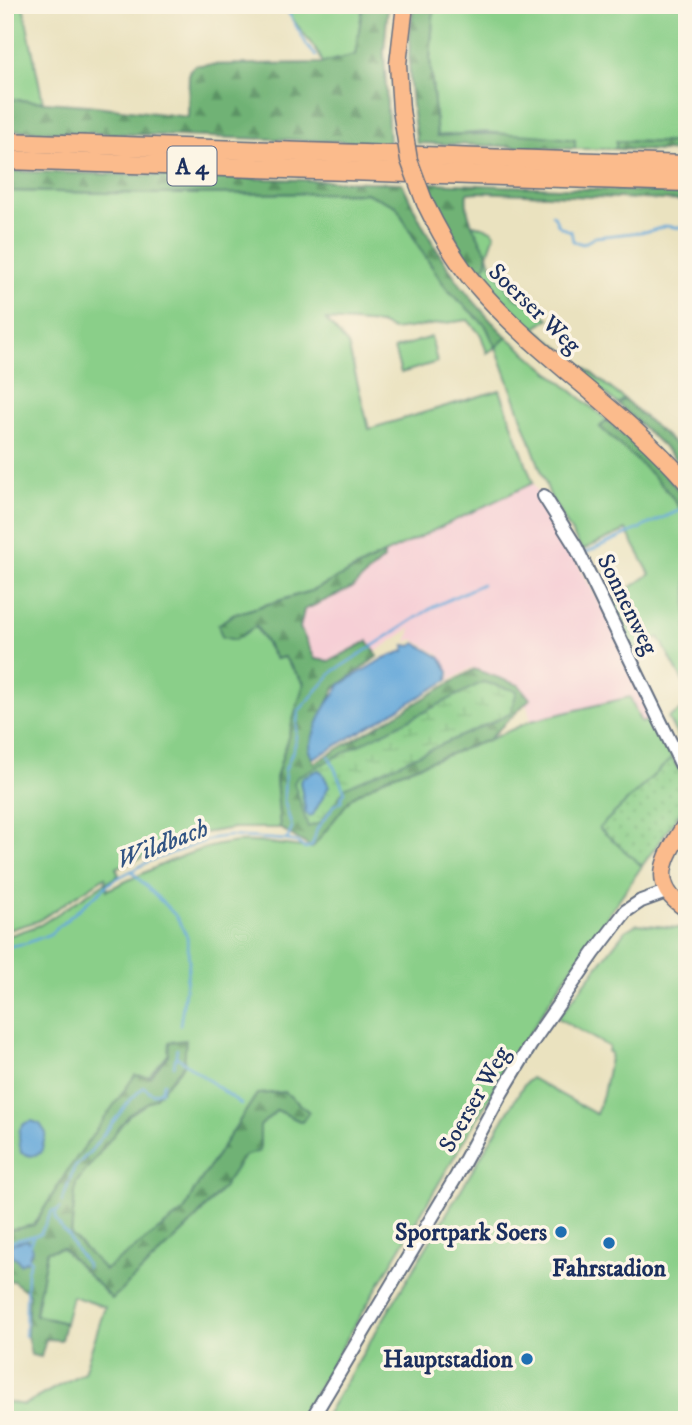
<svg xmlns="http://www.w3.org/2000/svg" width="692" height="1425" viewBox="0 0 692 1425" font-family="'IM FELL DW Pica',serif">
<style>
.built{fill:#f6cfd6}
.grass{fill:#8acf89;stroke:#527f74;stroke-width:2}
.forest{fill:url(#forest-firs);stroke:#45706a;stroke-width:2}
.wetland{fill:url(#wetland-marsh);stroke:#527f74;stroke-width:2}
.garden{fill:url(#garden-dots);stroke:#527f74;stroke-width:2}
.water{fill:#66a9da;stroke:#406c9c;stroke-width:2}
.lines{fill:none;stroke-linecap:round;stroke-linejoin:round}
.stream{stroke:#66a9da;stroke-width:2.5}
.minor-casing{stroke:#636e80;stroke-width:16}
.major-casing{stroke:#636e80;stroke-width:19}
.highway-casing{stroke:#636e80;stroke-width:21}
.minor{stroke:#fff;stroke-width:12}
.major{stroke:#fbbb8c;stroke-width:16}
.highway{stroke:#fbbb8c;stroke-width:18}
.major-bridge-casing{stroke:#636e80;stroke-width:19;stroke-linecap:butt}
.major-bridge{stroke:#fbbb8c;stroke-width:16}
.poi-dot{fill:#1f6fb2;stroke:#fcf5e5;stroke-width:2.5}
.labels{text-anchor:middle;stroke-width:7;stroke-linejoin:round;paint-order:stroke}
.shield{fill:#fcf5e5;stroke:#5e6a86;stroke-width:2}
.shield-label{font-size:23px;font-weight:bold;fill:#1b2f5e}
.street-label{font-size:24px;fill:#1b2f5e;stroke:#fcf5e5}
.poi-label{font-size:24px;font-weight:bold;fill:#1b2f5e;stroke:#fcf5e5;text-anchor:end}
.water-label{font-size:26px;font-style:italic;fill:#325483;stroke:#fcf5e5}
</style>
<defs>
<pattern id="forest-firs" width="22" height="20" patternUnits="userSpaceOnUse" patternTransform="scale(1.75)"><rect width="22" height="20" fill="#6fb275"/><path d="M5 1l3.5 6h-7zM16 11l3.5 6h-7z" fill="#5a9163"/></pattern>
<pattern id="wetland-marsh" width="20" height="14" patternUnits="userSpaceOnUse" patternTransform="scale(1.75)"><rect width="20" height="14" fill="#8acf89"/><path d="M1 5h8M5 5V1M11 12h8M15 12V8" fill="none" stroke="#76b279"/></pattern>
<pattern id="garden-dots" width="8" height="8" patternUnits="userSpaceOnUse" patternTransform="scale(1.75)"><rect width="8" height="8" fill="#8acf89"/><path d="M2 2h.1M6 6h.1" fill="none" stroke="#76b279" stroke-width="1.8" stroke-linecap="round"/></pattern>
</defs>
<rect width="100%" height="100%" fill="#fcf5e5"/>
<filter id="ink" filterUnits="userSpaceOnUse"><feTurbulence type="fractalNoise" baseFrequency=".0143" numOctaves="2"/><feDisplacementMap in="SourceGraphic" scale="14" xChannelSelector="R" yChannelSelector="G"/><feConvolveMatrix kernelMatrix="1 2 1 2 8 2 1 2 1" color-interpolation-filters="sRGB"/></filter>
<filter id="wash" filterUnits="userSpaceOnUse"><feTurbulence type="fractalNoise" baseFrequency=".00686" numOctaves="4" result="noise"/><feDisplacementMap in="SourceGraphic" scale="28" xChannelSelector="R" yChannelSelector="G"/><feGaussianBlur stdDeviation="1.57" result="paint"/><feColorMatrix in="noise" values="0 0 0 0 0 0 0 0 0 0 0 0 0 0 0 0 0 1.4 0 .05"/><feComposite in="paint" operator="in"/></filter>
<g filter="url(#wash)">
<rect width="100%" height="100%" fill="#eae2bf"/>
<path class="built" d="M533,483l69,124 52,111 -13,6 -12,-27 -98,24 -4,-16 -5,1 -3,-21 -48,-17 -22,13 2,-8 -11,-18 -27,-16 -6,3 4,-14 -72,49 -24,-18 -15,-31 4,-18 48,-22 32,-29v-5z"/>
<g class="grass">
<path d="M5,5h18l20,97 -38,-3z"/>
<path d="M282,5h81l-7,50 -33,8 -4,-9z"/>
<path d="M434,5h253v138l-70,-2 -1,8h-41v-9l-90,-8 -48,4 -7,-76z"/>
<path d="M5,191l154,3 207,-1 30,12 23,42 27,41 40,38 9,20 12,-9 100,83 -7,7c30,28 66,55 87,92v170l-28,-52 -27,14 -22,-49 40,-28 -24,-44 -44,20 -31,-52 -55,-151 -9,6 -6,-18 -13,-15 -75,10 -13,-6 -54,-4 22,25 21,84 131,-39 33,93 -149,71 -70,36 -82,25 23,11 20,33 9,-2 20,27 -28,94 4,50h-46l-36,6 -82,34 3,7 -13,8 1,7c39,-17 80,-41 123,-47 26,-4 56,3 82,5l40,-51 35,-20 101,-37 43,-19 99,-24 11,26 13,-5 18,40 -73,70 43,38 -88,128 -75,121 -180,305h-294v-18l19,3 60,-33 21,-65 -33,-11 -7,27 -30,-8 12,-64 15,-3 50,50 76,-71 34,-38 38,-63 17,-16 25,12 -45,-28 -62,95 -11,22 -79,60 -34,-35 5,-53 53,-68 27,-18 12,-42 -100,115 -34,55 -29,6v-294l35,-12 66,-43 -1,-5 -67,44 -33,10z"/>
<path d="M470,223l22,7 3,4 -7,20 3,10 23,33 26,13 9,9 -14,9 89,71 -6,5 -59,-48 -54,-49 -29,-33z"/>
<path d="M431,337l6,25 -36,11 -7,-24z"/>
<path d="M687,706v48l-19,-36z"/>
<path d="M637,924l50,5v491h-364l200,-334 8,-8 65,36 7,-19 8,-42 -3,-1 1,-5 -51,-29 67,-87z"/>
</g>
<g class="forest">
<path d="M363,5h25l-4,47 5,91 -384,-13v-31l82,6 101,12 1,-46 6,-6 127,-2 33,-8z"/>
<path d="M414,5h20l-4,55 7,76c47,-3 92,-4 138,4v9l-158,-6c-7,-47 -12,-91 -3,-138z"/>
<path d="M616,141l71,2v9l-71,-3z"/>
<path d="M5,171l397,12c28,62 56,106 105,154l-11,10 -10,-21 -40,-38 -27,-41 -23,-41 -30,-13 -207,1 -154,-3z"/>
<path d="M429,183l258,10v8l-209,-9 -11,1c-3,23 10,41 21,61l-2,11 -10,9 -36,-62z"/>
<path d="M624,399l63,56v17l-20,-22 -49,-46z"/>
<path d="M607,420c18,17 75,64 80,87 1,4 0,8 0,12 -21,-37 -57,-64 -87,-92z"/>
<path d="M384,554v5l-32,29 -48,22 -4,18 15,31 15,2 38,-20 10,15 -44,33 -22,50 -3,12 5,12 160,-94 45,16 11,14 -42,41 -101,37 -35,20 -40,51 -32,-20 -4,-50 28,-95 -20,-26 -8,2 -20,-33 -21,14 -13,-3 -4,-12 14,-10 82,-25z"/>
<path d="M186,1040l-2,25 -28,32 -27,18 -53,68 -5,52 34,35 79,-59 11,-22 62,-95 28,-2 24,20 -7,10 -25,-12 -17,16v25l-16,5 -22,33 -34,38 -76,72 -50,-51 -15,3 -12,64 30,8 -4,17 -15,-1 -5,18 -10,-2 -4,-19 2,-43 -16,-12h-8v-50l29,-6 34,-55 67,-95 15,2 18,-22 1,-13z"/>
</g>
<path class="wetland" d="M483,682l34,9 -7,23 -164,73 -26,36 -12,4 -14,-44 4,-7z"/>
<path class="garden" d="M672,758l14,24v22l-44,62 -43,-38z"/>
<g class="water">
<path d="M416,643l25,15 8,14 -1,8 -121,71 -14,7 -4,-7c4,-17 9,-33 19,-48 4,-7 9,-10 12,-18l44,-27 20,-7 1,-6 6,1z"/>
<path d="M318,770l4,2 7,14 -16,29 -4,1 -3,-3 -6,-31 3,-5z"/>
<path d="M32,1121l8,3 6,9 -5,20 -10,3 -10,-3c-1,-11 -8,-29 11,-32z"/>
<path d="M28,1240l4,9 -4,11 -8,4 -3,-6 -5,-2 -2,-9 3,-4z"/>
</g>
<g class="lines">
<g class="stream">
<path d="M284,5l24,42 8,9"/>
<path d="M552,214l3,3c3,11 7,11 16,14l2,10 10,3 12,-7 55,-6 17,-5 14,2"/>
<path d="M585,553l102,-46"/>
<path d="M287,840l10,2 8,7 7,-3 5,-17 17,-23 7,-5 1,-5 3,-4 -16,-36"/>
<path d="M132,872l43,43 12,21 2,27 -9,62"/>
<path d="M5,947l22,-4 23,-9 62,-53 38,-20 64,-23 16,-2 57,4 5,-12 -8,-28 1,-30 10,-25 3,-33 36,-41 99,-64 49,-23"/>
<path d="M177,1057l64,47"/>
<path d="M174,1066l3,-17"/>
<path d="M62,1202l12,-34 16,-16 40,-52 14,-13 9,7 8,-3 3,-8"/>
<path d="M56,1212l-1,6 7,12 7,6c2,12 14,19 18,31"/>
<path d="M5,1243l35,-9 12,-23h6l2,-3"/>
<path d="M29,1246l5,-11"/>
<path d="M25,1336l2,-66 4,-10 -3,-2"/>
</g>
</g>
</g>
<g filter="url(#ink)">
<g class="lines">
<defs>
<g id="minor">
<path d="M544,496l32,51 105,217 6,7"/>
<path d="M311,1420l145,-243 46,-85 31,-51 61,-88 32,-42 15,-10 25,-9"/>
</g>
<g id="major">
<path d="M401,110l-3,-46 7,-59"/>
<path d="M425,203c14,29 30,58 51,82 63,74 148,124 211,198"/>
<path d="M687,822c-20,32 -42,62 0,87"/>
</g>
<g id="highway">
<path d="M5,142l682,23"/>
<path d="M5,160l682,22"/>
</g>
</defs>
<use href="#minor" class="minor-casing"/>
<use href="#major" class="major-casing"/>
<use href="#highway" class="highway-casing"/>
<use href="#minor" class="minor"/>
<use href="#major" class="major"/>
<use href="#highway" class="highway"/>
<defs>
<path id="major-bridge" d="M401,110l8,50 16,43"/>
</defs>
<use href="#major-bridge" class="major-bridge-casing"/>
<use href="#major-bridge" class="major-bridge"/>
</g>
</g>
<g class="poi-dot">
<circle cx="561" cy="1232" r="7"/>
<circle cx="609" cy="1243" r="7"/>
<circle cx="527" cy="1359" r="7"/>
</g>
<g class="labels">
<rect class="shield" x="167.5" y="146.5" width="49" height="39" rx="5"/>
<g class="shield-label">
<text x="192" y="174">A 4</text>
</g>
<g class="street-label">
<text transform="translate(535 308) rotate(44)" y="8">Soerser Weg</text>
<text transform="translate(628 604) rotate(64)" y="8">Sonnenweg</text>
<text transform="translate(474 1099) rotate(-60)" y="8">Soerser Weg</text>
</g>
<g class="poi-label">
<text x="547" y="1240">Sportpark Soers</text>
<text x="609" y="1276" text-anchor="middle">Fahrstadion</text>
<text x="513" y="1367">Hauptstadion</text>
</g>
<g class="water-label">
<text transform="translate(162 843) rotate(-21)" y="9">Wildbach</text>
</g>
</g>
<rect width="692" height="1425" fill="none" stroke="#fcf5e5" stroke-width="28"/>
</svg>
